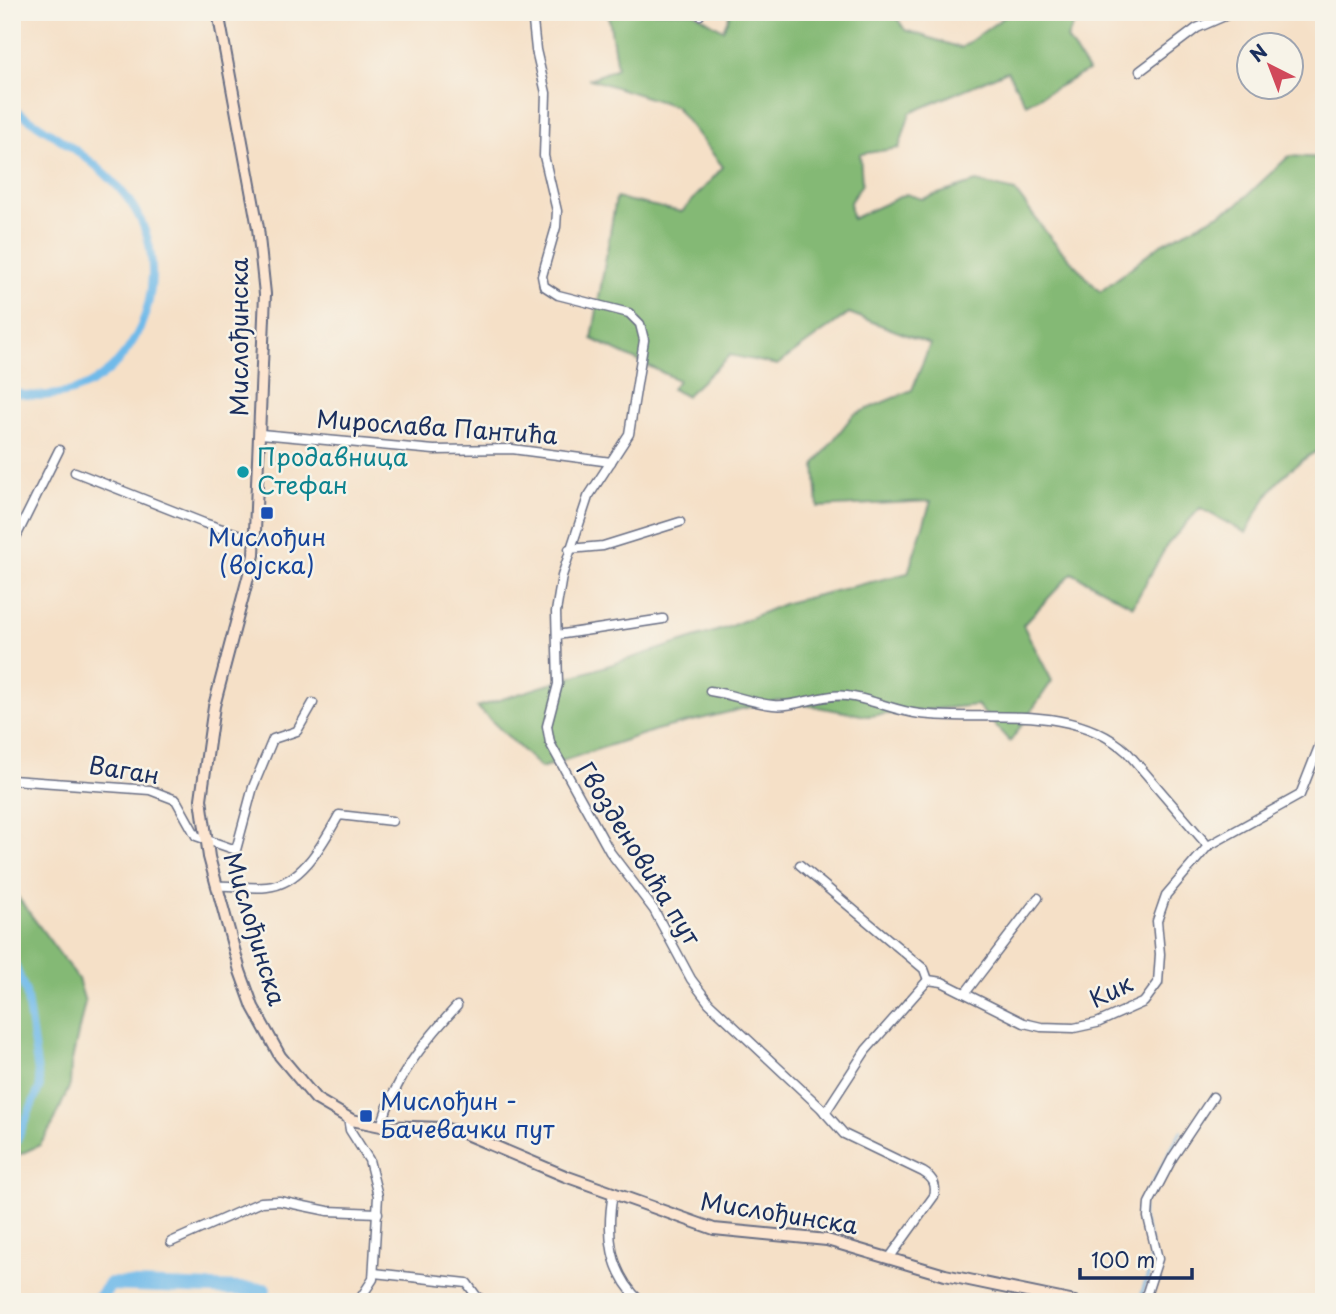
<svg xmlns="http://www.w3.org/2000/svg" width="1336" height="1314" viewBox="0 0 1336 1314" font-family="'Playpen Sans',sans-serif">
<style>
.forest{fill:#84b975;stroke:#50746a;stroke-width:2}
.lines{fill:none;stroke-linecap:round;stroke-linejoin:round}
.stream{stroke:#70bae9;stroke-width:2.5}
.canal{stroke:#70bae9;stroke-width:8}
.river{stroke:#70bae9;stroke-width:14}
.street-casing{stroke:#676d83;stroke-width:11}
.secondary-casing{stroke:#676d83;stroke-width:14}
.street{stroke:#fff;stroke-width:8}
.secondary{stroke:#fce5d0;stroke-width:10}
.culture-dot{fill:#0f9aa8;stroke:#f7f3e8;stroke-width:2.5}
.transit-dot{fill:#1a4fb4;stroke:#f7f3e8;stroke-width:2.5}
.labels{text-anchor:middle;stroke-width:5;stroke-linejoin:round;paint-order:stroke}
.street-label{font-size:24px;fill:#1b2f5e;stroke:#f7f3e8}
.culture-label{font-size:24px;fill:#0d838f;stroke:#f7f3e8;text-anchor:start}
.transit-label{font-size:24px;fill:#164399;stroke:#f7f3e8}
</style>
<rect width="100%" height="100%" fill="#f7f3e8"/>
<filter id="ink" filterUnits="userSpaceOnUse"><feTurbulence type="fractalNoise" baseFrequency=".0143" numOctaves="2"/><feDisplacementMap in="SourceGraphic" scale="14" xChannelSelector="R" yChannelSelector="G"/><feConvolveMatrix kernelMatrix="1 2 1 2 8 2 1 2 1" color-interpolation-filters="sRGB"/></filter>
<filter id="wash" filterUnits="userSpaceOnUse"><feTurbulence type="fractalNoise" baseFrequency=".00686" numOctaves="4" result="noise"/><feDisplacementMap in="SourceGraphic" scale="28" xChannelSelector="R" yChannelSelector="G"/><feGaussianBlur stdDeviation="1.57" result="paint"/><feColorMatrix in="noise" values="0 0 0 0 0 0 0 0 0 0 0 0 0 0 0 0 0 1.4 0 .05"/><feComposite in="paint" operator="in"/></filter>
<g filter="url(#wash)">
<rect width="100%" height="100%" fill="#f5e0c7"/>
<g class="forest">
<path d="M608,12h85l30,18 8,-18h162l12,18 56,18 50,-36h68l-12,27 21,32 -62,33 -19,-33 -97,42 -11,35 -39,6 2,30 -12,18 2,17 54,-25 16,5 54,-17 39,9 37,49 48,52 61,-48 76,-39 52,-49 35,2v289c-42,22 -57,45 -78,86l-46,-25 -33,37 -34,61 -61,-33 -49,52 29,56 -42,61 -33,-37 -110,11 -89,-16 -122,30 -115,38 -64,-61 249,-79 60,-25 122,-30 23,-72 -113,6 -3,-43 38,-49 59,-25 18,-46 -81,-31 -72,52 -47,-10 -44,41 -14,-7 6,-9 -86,-41 24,-141 66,14 41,-45 -48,-61 -85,-27 27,-11z"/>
<path d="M12,889l66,90 7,23 -14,63 -1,20 -17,39 -13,21 -28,13z"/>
</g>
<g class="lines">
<path class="stream" d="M1139,1302l12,-36v-22l-9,-27 1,-16 38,-70"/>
<g class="canal">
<path d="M12,108c45,30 107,63 130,115 29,65 -7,155 -78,170 -16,3 -37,5 -52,-2"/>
<path d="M12,958l14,34 14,94 -28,66"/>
</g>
<path class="river" d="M97,1302l13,-18 154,6"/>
</g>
</g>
<g filter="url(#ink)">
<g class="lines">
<defs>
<g id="street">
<path d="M532,12l4,38 10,43 -2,63 13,55 -1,16 -14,49 2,10 14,9 71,18 11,11 4,16 -15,94 -41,63 -26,79 -6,36 2,72 -11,42 3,17 60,109 44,58 37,69 18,24 112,105 23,26 79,38c10,6 14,13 11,24l-44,61"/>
<path d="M696,12l4,3"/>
<path d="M1140,71l57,-43 37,-16"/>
<path d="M261,434l173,16 78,-1 99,13"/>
<path d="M75,472l129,51 52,17"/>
<path d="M12,545l47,-95"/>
<path d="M569,549l34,-3 77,-24"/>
<path d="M557,635l106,-16"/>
<path d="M710,691c21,3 42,12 63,14 22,3 49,-12 74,-9 25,3 48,15 73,18 68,8 152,-12 207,38l81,94"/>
<path d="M12,780l138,10 26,10 20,36 40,14 17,-63 20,-48 24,-8 16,-28"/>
<path d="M800,865l124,104 4,11"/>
<path d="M217,886c16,-1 34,3 50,1 35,-3 56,-44 72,-72l53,6"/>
<path d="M966,992l72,-94"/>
<path d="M825,1113l41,-63 62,-70 14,2 82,41 17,4 33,1 23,-5 47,-21 14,-19 2,-29 -3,-33 9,-26 42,-49 92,-51 24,-61"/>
<path d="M348,1118l2,12 19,30 9,36 -5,83 -15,23"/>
<path d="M381,1126c15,-50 42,-83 76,-120"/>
<path d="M613,1193c-7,41 -4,79 28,109"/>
<path d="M171,1242l90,-40 18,-1 49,10 50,2"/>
<path d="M374,1273l93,10 10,14 11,5"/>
<path d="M1144,1302l14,-43 -10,-42 1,-14 24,-46 40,-60"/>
</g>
<path id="secondary" d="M218,12l40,216 7,66 -11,261 -40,151 -13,93 8,58 31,114 13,36 27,49 36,43 36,21 29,6 61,2 19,4 104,44 149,53 113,11 118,35 130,27"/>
</defs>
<use href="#street" class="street-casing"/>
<use href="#secondary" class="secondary-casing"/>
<use href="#street" class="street"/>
<use href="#secondary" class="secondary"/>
</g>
</g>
<circle class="culture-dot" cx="243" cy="472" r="7"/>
<g class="transit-dot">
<rect x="260" y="506" width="14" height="14" rx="3.5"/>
<rect x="359" y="1109" width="14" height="14" rx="3.5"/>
</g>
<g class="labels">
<g class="street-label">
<text transform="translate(240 337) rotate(-90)" y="8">Мислођинска</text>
<text transform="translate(437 428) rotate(4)" y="8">Мирослава Пантића</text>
<text transform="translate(124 771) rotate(9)" y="8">Ваган</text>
<text transform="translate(638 854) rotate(58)" y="8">Гвозденовића пут</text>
<text transform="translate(254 929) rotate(73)" y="8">Мислођинска</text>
<text transform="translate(1111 992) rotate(-26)" y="8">Кик</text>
<text transform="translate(779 1214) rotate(9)" y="8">Мислођинска</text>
</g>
<g class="culture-label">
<text x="257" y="466">Продавница<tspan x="257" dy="28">Стефан</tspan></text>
</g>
<g class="transit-label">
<text x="267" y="546">Мислођин<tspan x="267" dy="28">(војска)</tspan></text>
<text x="380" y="1110" text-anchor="start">Мислођин -<tspan x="380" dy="28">Бачевачки пут</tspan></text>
</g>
</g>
<rect width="1336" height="1314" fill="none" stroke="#f7f3e8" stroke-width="42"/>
<g transform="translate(1270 66) rotate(318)"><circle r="33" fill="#f7f3e8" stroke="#9fa5b1" stroke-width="2"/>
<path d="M0-5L12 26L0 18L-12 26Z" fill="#d1495b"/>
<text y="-10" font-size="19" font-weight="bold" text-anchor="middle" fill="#1b2f5e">N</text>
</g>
<path d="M1080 1268v10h112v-10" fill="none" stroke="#1b2f5e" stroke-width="3.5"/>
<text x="1091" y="1268" font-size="21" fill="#1b2f5e" stroke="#f7f3e8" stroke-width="5" paint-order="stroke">100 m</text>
</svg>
